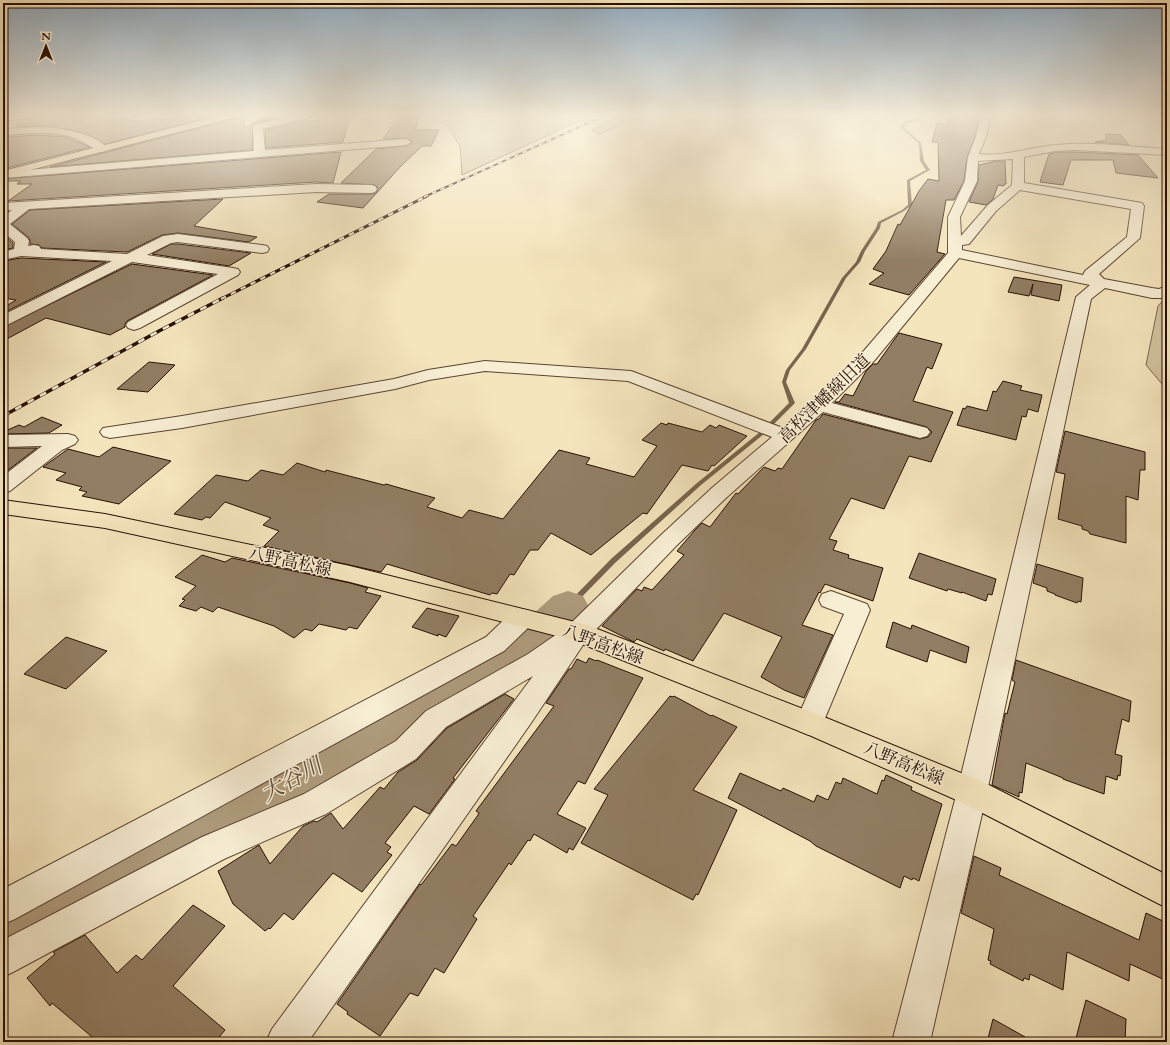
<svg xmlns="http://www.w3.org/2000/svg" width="1170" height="1045" viewBox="0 0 1170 1045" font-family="Cardo,'Noto Serif JP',serif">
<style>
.green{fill:#d2c19e;stroke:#7c6851}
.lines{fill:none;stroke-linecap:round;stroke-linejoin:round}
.stream{fill:#79644d;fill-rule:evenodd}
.river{fill:#af9c7e;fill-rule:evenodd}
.building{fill:#927e64;stroke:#270f04}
.minor-casing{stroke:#5a4432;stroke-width:2}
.major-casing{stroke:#270f04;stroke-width:2}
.highway-casing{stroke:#270f04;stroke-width:2}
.minor{fill:#f8eed4;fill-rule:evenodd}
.major{fill:#f5e5bd;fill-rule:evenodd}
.highway{fill:#f5e5bd;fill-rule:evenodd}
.rail-far2-casing{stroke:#270f04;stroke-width:2}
.rail-far1-casing{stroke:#270f04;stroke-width:3}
.rail-casing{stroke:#270f04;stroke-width:3.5}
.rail-far2{stroke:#f8eed4;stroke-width:1.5;stroke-dasharray:4.5;stroke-linecap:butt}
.rail-far1{stroke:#f8eed4;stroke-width:2;stroke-dasharray:5.5;stroke-linecap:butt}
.rail{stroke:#f8eed4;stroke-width:2.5;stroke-dasharray:7;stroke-linecap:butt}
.labels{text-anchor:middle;stroke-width:3;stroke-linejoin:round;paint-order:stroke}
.street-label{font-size:17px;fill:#270f04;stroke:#f8eed4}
.near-water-label{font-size:22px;font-style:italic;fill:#644e3b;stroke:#f8eed4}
</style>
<rect width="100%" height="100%" fill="#f5e5bd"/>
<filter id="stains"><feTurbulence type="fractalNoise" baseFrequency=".005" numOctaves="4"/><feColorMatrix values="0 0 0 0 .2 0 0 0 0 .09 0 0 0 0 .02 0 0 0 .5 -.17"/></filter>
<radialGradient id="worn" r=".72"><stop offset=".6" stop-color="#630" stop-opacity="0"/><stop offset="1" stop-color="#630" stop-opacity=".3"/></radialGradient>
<g class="green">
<path d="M426,115h166l-130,60 -2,-29 -14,-22z"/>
<path d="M623,115h37l-24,3 -36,16 -8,-4z"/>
<path d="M1167,296v94l-21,-25 12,-59z"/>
</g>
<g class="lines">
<path class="stream" d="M928,115h4l-26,9 -3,3 18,16 3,18 6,9 -20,11 2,24 -8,6 -23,12 -1,5 -15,23 -5,11 -14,16 -40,71 -16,21 -4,12 9,21 -31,31 -63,51 -86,78 -45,46h-4l-1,-2 1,-2 45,-46 86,-76 63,-51 29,-29 -7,-21 4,-12 16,-21 40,-71 14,-16 5,-11 15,-23 2,-6 24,-12 6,-5 -1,-25 19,-10 -6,-9 -1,-18 -19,-16 4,-5z"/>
<path class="river" d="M568,591l15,5 6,11 -6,11 -42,42 -88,54 -429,243 -21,9v-62l416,-218 90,-50 44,-40z"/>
</g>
<g class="building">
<path d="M40,115h60l-1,1 48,6 6,-3h22l4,-4h38l-112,29 -18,-10 -20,-5 -27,-3 -25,1 8,-7z"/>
<path d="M240,115h3l1,13 22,-11 9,1 -22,6 -1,26 -202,17 187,-49z"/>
<path d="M319,115h31l-7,27 -77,6 -1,-18 36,-9 17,-1z"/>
<path d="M400,115h17v10l-3,5h25l-8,16h-9l-21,20 -38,42 -46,-6 12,-8h42l5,-1 2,-5 -3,-3 -34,-2 35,-34 30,-3 6,-3v-2l-6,-3 -23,1z"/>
<path d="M952,115h27l-4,22 -8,20 -3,24 -10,19h-8l-9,52 8,2 -36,41 -40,-11 15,-11 -11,-4 13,-18 12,-27 2,1 19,-34 9,-12 11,2 -1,-39h-6l5,-19 10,1 1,-5h3z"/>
<path d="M1106,134l15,1 8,10 -34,-3 11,-2z"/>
<path d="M39,135l26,2 25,10 -87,22v-32z"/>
<path d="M341,152l-8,31 -17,-1 -308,19 24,-17h-15l4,-3h-18v-2z"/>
<path d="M1055,152h20l63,3 20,23 -42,-5 -3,-13h-42l-8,25 -23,-3 9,-28z"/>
<path d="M997,161h8l1,23h-2v2l-6,-1 -5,14 -7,6 -17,-3 9,-20 1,-17z"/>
<path d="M223,199l-29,27 63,11 -8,5 -71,-9 -16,2 -35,17 -85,-4 -3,-3 -9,-1v-4l-2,-3 -16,-13 18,-14z"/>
<path d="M3,234l10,9v5l-10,2z"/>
<path d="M171,244h7l73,9 -22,13 -77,-12z"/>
<path d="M21,258l85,4 -103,51v-5l13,-8 -13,-2v-37z"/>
<path d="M132,264l81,11 -86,46 -2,3v3l-15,8 -64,-17 -43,23v-14z"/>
<path d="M1014,277l48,8 -3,16 -28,-6 2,-11 -4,12 -21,-4z"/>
<path d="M899,333l43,11 -10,25 -5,-2 -14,34 40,11 -22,50 -22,-6 -25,53 -33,-11 -22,41 8,2 -4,9 16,5 -1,3 35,10 -10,33 -48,-17 -5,9 -1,-1 -17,33 31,10 -29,63 -20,-8 -23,-13 21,-40 -58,-24 -31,48 -28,-12 -1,2 -27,-12 -3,3 -32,-16 35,-37 5,2 2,-4 8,3 32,-35 -7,-4 18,-21 7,-7 8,4 26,-34 2,1 26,-27 11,4 3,-3 4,1 34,-49 3,-1 4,-5 97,25 8,-2 4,-5 -5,-5 -92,-25h4l6,-8 8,2 13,-25 7,-7h4z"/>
<path d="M149,362l26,3 -27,27 -31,-3z"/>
<path d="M1003,381l19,5 -2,4 22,5 -4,17 -10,-3 -2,8 -4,-1 -6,24 -59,-15 6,-17 2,1 2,-3 20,5 6,-20 3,1z"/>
<path d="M42,417l20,8 -13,8 -46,1v-2l16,-7 5,2z"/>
<path d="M661,423l6,2 1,-2 34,9 8,-7 6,3 3,-3 28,11 -33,30 -2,-1 -4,6 -26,-6 -35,49 -4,-1 -52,42 -40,-22 -13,17h-8l-16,25 -4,-1 -13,20 -5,-1 -2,2 -103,-31 -6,8 -117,-26 15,-15 -16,-6 8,-7 -46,-16 -15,16 -4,-1 -4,3 -28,-6 42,-39 32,6 13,-11 22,5 14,-12 28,9 1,-2 58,15 2,-1 49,14 -8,9 35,11 7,-8 34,9 56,-69 31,8 -4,6 48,13 23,-31 -15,-6z"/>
<path d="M1065,431l80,21v18h-5l-2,30 -12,-4v47l-36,-9 -2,-3 -6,-2v-3l-24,-7 7,-45 -9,-2z"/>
<path d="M113,447l58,14 -52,43 -37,-8 5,-4 -8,-2 3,-3 -26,-7 10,-7 -23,-6 25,-18 31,8z"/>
<path d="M3,448h34l-34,26z"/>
<path d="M919,553l77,26 -4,16 -4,-1 -2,7 -24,-9v1l-14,-4 -1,2 -38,-13z"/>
<path d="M202,555l23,7 7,-4 118,25 18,5 -3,4 16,4 -24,33 -8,-2 -3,3 -27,-6 -7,7 -7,-2 -11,9 -20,-12 -56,-19 -5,5 -12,-5 -5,4 -17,-5 6,-6 -3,-1 14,-13 -21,-9z"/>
<path d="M1037,564l46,14 -2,24 -3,-1 -1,2 -22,-8v-1l-8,-3v-3l-14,-5z"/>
<path d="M427,608l32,8 -13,21 -8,-3v2l-26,-9z"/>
<path d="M893,622l18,7 1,-4 57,22 -3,16 -36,-13 -3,12 -41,-15z"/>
<path d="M66,637l41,14 -41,38 -42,-15z"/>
<path d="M589,658l7,3 1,-1 46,18 -58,106 -7,-3 -21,33 29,14 -13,22 -4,-2 -2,5 -33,-19 -4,7 -2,-1 -17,25 -2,-2 -36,53 4,3 -33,54 -9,-5 -17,28 -8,-3 -30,43 -33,-22 1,-2 -11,-8 83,-120 1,1 31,-41 4,2 22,-31 1,-2 -3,-2 78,-105 -8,-3 23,-34h2l6,-10 9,4z"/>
<path d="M1016,660l115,41 -2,21 -7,-3 -7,35 7,2 -2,20 -2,-1 -1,5 -11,-4 -2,18 -41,-15v-1l-37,-15 -4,30 -3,-1v5l-27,-12 13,-72 2,1 8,-32 -3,-2z"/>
<path d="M505,694l9,5 -61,79 2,1 -26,35 -15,-8 -29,37 6,4 -4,5 5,3 -30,37 -29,-19 -40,47 -9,-7 -14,16 -1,-1 -4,3 -32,-27 -15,-33 41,-26 11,19 33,-38 11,-5 3,1 14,-9 12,16 37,-42 4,2 14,-17 19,-12 30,-32z"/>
<path d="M670,696l3,1 1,-1 37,20 1,-1 25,12 -44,63 44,20 -39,85 -2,-1 -3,6 -112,-57 27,-48 -14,-6z"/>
<path d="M740,773l41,18 2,-3 31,14 3,-7 11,5 8,-18 5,2 2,-6 34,16 5,-14 2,1 2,-6 26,12 -1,3 31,14 -23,77 -6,-3 -1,2 -8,-4 -4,12 -84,-42 -6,-5 -82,-43z"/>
<path d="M974,856l27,12 -2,7 140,65 7,-27 21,10v58l-37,-17 -1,17 -62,-29 -4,38 -33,-16 -1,6 -5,-2 -1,3 -33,-17 1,-3 -3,-1 6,-31 -33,-16z"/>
<path d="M193,905l32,21 -52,60 52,44 -10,12h-117l-46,-39 -2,3 -23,-28 28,-24 -2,-2 32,-17 32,38 19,-18 6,5z"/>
<path d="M1086,1000l40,19 -1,23h-50z"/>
<path d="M993,1019l41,23h-47z"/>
</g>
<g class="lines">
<defs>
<g id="minor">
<path d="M3,115h30l-5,3 -25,3z"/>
<path d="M296,115h17l-2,2 -48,12 2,21 141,-11 5,3 -5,3 -403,33v-6l251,-21 -1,-24 1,-2z"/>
<path d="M981,115h10l-5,22 -7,17c26,3 52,-7 77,-9 36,-4 75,2 111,4v6l-92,-5 -20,1 -31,6v26l118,20 2,3 -4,32 -41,36 5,5 48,9 7,1 8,-3v12h-15l-47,-10 -14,11 -104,493 -57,250h-38l65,-250 119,-495 14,-12 -131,-27 -85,103 -42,42 95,25 3,4 -3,4 -7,2 -97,-26 -96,85 -51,49 -89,93 -56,84 -223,319h-42l6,-13 261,-353 -87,51 -30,32 -90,55 -102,45 -209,112 -12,6v-37l199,-103 102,-43 92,-53 30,-30 102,-57 29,-20 7,-2 5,-7 91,-89 53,-49 59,-50 -144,-56 -143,-10 -56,9 -34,9 -213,39 -72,10 -7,-2 -3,-4 3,-4 79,-12 212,-37 34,-9 57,-9 146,10 152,57 22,-19 57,-56 86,-100v-36l17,-36 3,-24 8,-20zM1013,159l-1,26 -24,20 -27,31 -1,-19 17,-36 1,-20zM1020,190l111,19 -4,28 -42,34 -2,4 -121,-25v-5l7,-1 27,-33z"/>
<path d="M40,127c19,1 56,6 68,22l-5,3 -4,-1c-8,-4 -16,-10 -25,-13 -22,-8 -48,-4 -71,-3v-6z"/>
<path d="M316,184l55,1 4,1 2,3 -2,3 -4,1 -55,-1 -287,17 -19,15 17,14 2,3 -1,5 6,-1 5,1 2,3 86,5 36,-18 15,-2 84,11 5,1 2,3 -2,3 -5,1 -84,-11 -7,1 -24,12 86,13 5,1 2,3 -2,3 -98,53 -6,2 -6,-2 -2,-3 2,-3 90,-48 -86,-12 -123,62 -6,2v-11l109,-54 -91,-5 -18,4v-8l11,-3 1,-7 -12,-10v-15l9,-7 -9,1v-8z"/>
<path d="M68,434l7,2 3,4 -3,4 -13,6 -52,41 -7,2v-17l39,-30 -39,1v-12z"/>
<path d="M831,591l36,13 3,6 -47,113 -4,8 -10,4 -10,-4 -4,-8 49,-109 -22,-8 -3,-6 3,-6z"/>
<path d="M522,609l9,2 3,7 -3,7 -27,26 -489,268 -12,5v-35l483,-252 27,-26z"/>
</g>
<path id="major" d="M3,500l102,14 245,52 237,59 242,94 154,63 184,93v33l-206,-106 -152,-67 -237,-95 -222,-58 -245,-54 -102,-14z"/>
<path id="highway" d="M223,115h16l-2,2 -234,60v-6z"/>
</defs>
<use href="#minor" class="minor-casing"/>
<use href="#major" class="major-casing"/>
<use href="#highway" class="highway-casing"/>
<use href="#minor" class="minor"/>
<use href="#major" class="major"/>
<use href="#highway" class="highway"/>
<defs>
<path id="rail-far2" d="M424,197l182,-82"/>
<path id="rail-far1" d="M221,299l206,-103"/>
<path id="rail" d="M3,416l156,-85 64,-33"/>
</defs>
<use href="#rail-far2" class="rail-far2-casing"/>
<use href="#rail-far1" class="rail-far1-casing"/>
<use href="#rail" class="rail-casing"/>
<use href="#rail-far2" class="rail-far2"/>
<use href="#rail-far1" class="rail-far1"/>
<use href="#rail" class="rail"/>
</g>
<linearGradient id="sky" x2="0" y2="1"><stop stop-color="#91aabe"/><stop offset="0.44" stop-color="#faf3e1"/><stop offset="1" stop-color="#faf3e1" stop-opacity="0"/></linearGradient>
<rect width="1170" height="261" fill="url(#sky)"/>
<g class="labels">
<g class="street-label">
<text transform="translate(824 398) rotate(-44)" y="6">高松津幡線旧道</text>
<text transform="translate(290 561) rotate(12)" y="6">八野高松線</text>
<text transform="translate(603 644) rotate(20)" y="6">八野高松線</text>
<text transform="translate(904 763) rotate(23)" y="6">八野高松線</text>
</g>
<g class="near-water-label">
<text transform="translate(291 779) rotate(-29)" y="8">大谷川</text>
</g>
</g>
<rect width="1170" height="1045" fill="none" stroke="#f5e5bd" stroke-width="16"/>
<rect x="4" y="4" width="1162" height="1037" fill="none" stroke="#270f04" stroke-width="2"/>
<rect x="8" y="8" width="1154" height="1029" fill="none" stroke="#270f04"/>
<g transform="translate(46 46)" stroke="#f8eed4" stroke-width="3" paint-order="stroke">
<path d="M0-3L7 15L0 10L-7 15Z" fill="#270f04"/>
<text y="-6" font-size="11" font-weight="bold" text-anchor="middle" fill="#270f04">N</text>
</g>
<rect width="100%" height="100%" filter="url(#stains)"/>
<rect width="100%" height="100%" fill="url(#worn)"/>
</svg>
